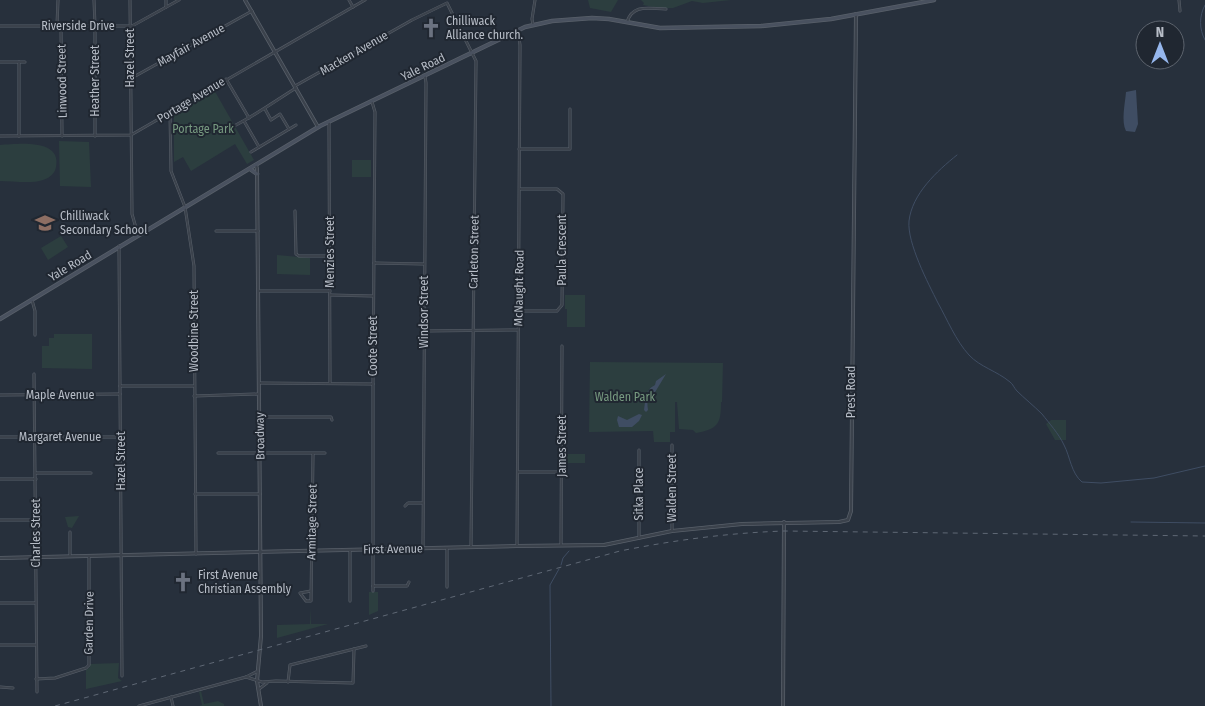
<svg xmlns="http://www.w3.org/2000/svg" width="1205" height="706" viewBox="0 0 1205 706" font-family="'Fira Sans Condensed',sans-serif">
<style>
.green{fill:#2c3e3f}
.water{fill:#3f4d63}
.lines{fill:none;stroke-linecap:round;stroke-linejoin:round}
.stream{stroke:#3f4d63;stroke-width:1}
.minor-casing{stroke:#59606a;stroke-width:3}
.tertiary-casing{stroke:#59606a;stroke-width:4}
.secondary-casing{stroke:#59606a;stroke-width:4.5}
.minor{stroke:#3b424c;stroke-width:2}
.tertiary{stroke:#3b424c;stroke-width:2.5}
.secondary{stroke:#49515f;stroke-width:3}
.rail{stroke:#5f6875;stroke-width:1;stroke-dasharray:5 5;stroke-linecap:butt}
.labels{text-anchor:middle;stroke-width:4;stroke-linejoin:round;paint-order:stroke}
.poi-label{font-size:12px;fill:#b7bdc7;stroke:#202731;text-anchor:start}
.street-label{font-size:12px;fill:#b7bdc7;stroke:#202731}
.park-label{font-size:12px;fill:#779a80;stroke:#202731}
</style>
<rect width="100%" height="100%" fill="#27303c"/>
<g class="green">
<path d="M588,0h30l-7,12 -21,-4z"/>
<path d="M641,0h90l-28,3 -11,-2 -19,7h-15l-15,-3 1,-2z"/>
<path d="M213,88l41,72 -7,4 -12,-20 -44,27 -8,-14 -9,5v-50z"/>
<path d="M59,141l30,1 2,45 -31,-1z"/>
<path d="M0,145c17,-1 62,-7 56,22 -1,6 -6,11 -13,13 -12,4 -30,1 -43,1z"/>
<rect x="352" y="160" width="19" height="17"/>
<path d="M61,236l7,11 -20,13 -7,-12z"/>
<path d="M277,255l33,3v17l-33,-1z"/>
<path d="M565,295h20v32h-18v-18h-2z"/>
<path d="M54,334h38v35l-50,-1v-22h7v-8h5z"/>
<path d="M590,362l133,1 -1,39h-1c0,22 -3,27 -25,31l-3,-3 -14,-1 -2,-27h-2v30h-5v10h-16l-1,-11 -64,1z"/>
<path d="M1051,420h15v20h-11l-9,-16z"/>
<rect x="564" y="454" width="21" height="9"/>
<path d="M79,516l-7,12 -4,-1 -3,-10z"/>
<path d="M369,592h9v19l-9,4z"/>
<path d="M310,608l1,16h17l-51,14v-13l33,-1z"/>
<path d="M119,663l-1,15 4,3 -36,8v-19l4,-3v-3z"/>
<path d="M201,691l3,13 14,-3 6,3v2h-25l3,-1 -3,-13z"/>
</g>
<g class="water">
<path d="M1136,90l2,34 -3,8 -9,-1c-5,-10 -1,-27 0,-39z"/>
<path d="M666,374c-3,5 -6,10 -9,15 -6,11 -11,0 -9,21l-2,2 -2,-2c2,-11 0,-19 11,-25l1,-4z"/>
<path d="M639,414l3,1 -3,6 -7,6h-13l-2,-7 1,-4 9,4z"/>
</g>
<g class="lines">
<g class="stream">
<path d="M1205,5c-6,11 -6,24 0,35"/>
<path d="M957,155c-20,16 -45,39 -48,66 -2,22 19,62 29,82 9,16 18,38 31,52 11,12 28,16 41,27 3,2 4,6 7,9 7,7 17,15 25,23 7,9 17,20 22,31 6,11 7,28 18,37l19,1 53,-5 51,-12"/>
<path d="M1131,522l74,1"/>
<path d="M561,565l2,-7 6,-7"/>
<path d="M551,706l-1,-121 9,-16"/>
</g>
<defs>
<g id="minor">
<path d="M94,0l1,26"/>
<path d="M130,0l2,214 6,21"/>
<path d="M349,0l4,7"/>
<path d="M1179,0l1,11"/>
<path d="M166,7v-7"/>
<path d="M627,22c6,-19 23,-13 39,-13"/>
<path d="M57,25l1,-25"/>
<path d="M533,25l-1,-6 3,-19"/>
<path d="M0,26h132l47,-26"/>
<path d="M61,26l1,110"/>
<path d="M95,26v110"/>
<path d="M0,62h25"/>
<path d="M19,62v74"/>
<path d="M130,79l122,-68"/>
<path d="M226,79l23,39"/>
<path d="M295,86l117,-66 35,-17 29,58 -5,486"/>
<path d="M372,102l3,10 -2,272v207"/>
<path d="M265,109l6,11 9,-6 9,15"/>
<path d="M170,112l1,59 14,36 9,59 2,288"/>
<path d="M244,121l15,26"/>
<path d="M329,122l1,261"/>
<path d="M234,126c22,-11 41,-25 62,-38"/>
<path d="M0,136l131,-1 234,-135"/>
<path d="M519,149h51v-40"/>
<path d="M251,152l45,-27"/>
<path d="M295,211l1,43 3,2h31"/>
<path d="M216,231h42"/>
<path d="M119,246l3,430"/>
<path d="M374,263l50,1"/>
<path d="M259,291h71"/>
<path d="M330,295l43,1"/>
<path d="M32,300l3,11v24"/>
<path d="M518,311h39l5,-6 1,-111 -6,-5h-37"/>
<path d="M424,331l94,-1"/>
<path d="M34,374l3,318"/>
<path d="M259,383l114,1"/>
<path d="M120,386h74"/>
<path d="M0,395l120,-1"/>
<path d="M194,396l65,-2"/>
<path d="M259,417h72l1,3"/>
<path d="M0,437h120"/>
<path d="M672,445v86"/>
<path d="M639,450v88"/>
<path d="M218,453h107"/>
<path d="M518,472h43"/>
<path d="M36,473h55"/>
<path d="M0,479h36"/>
<path d="M195,494h65"/>
<path d="M405,506l3,-3h15"/>
<path d="M0,520h35"/>
<path d="M561,545l1,-199"/>
<path d="M517,546l3,-501 -2,-14"/>
<path d="M423,548l3,-465 -1,-7"/>
<path d="M350,550v51"/>
<path d="M70,556v-24"/>
<path d="M373,586h34l2,-4"/>
<path d="M447,587v-39"/>
<path d="M311,591l-11,2 6,8h5l2,-147"/>
<path d="M0,603h35"/>
<path d="M0,645h35"/>
<path d="M246,677l16,5 14,-1 77,2 1,-34"/>
<path d="M36,679l19,-1 31,-10 3,-3v-109"/>
<path d="M288,682l2,-17 76,-19"/>
<path d="M0,687l13,1"/>
<path d="M259,689l8,-6"/>
<path d="M171,697l2,9"/>
<path d="M139,706l107,-29 12,-6"/>
</g>
<g id="tertiary">
<path d="M245,0l73,127"/>
<path d="M256,165l1,4 4,467 -4,45 4,25"/>
<path d="M0,558l517,-12 87,-1 68,-14 70,-7 97,-2 9,-2 3,-9 5,-497"/>
<path d="M783,706l1,-184"/>
</g>
<g id="secondary">
<path d="M250,169l7,5"/>
<path d="M0,319l320,-193 205,-99 27,-6 40,-3 17,1 51,9 101,-2 70,-7 103,-19"/>
</g>
</defs>
<use href="#minor" class="minor-casing"/>
<use href="#tertiary" class="tertiary-casing"/>
<use href="#secondary" class="secondary-casing"/>
<use href="#minor" class="minor"/>
<use href="#tertiary" class="tertiary"/>
<use href="#secondary" class="secondary"/>
<path class="rail" d="M55,706l565,-155c55,-11 108,-18 164,-20l421,5"/>
</g>
<defs>
<symbol id="church-bare" viewBox="-9 -9 18 18"><path d="M-1.2-6h2.4v3.5h3.3v2.4h-3.3V6h-2.4V-.1h-3.3v-2.4h3.3Z" fill="#6b7280" stroke="#202731" stroke-width="2.5" paint-order="stroke"/></symbol>
<symbol id="school-bare" viewBox="-9 -9 18 18"><path d="M0-5L7-2L0 1L-7-2ZM-4 1L0 2.5L4 1V4Q0 6-4 4Z" fill="#8d6e63" stroke="#202731" stroke-width="2.5" paint-order="stroke"/></symbol>
</defs>
<g fill-rule="evenodd">
<use href="#church-bare" x="417" y="14" width="28" height="28"/>
<use href="#school-bare" x="31" y="209" width="28" height="28"/>
<use href="#church-bare" x="169" y="568" width="28" height="28"/>
</g>
<g class="labels">
<g class="poi-label">
<text x="446" y="25">Chilliwack<tspan x="446" dy="14">Alliance church.</tspan></text>
<text x="60" y="220">Chilliwack<tspan x="60" dy="14">Secondary School</tspan></text>
<text x="198" y="579">First Avenue<tspan x="198" dy="14">Christian Assembly</tspan></text>
</g>
<g class="street-label">
<text x="78" y="30">Riverside Drive</text>
<text transform="translate(191 45) rotate(-29)" y="4">Mayfair Avenue</text>
<text transform="translate(354 53) rotate(-30)" y="4">Macken Avenue</text>
<text transform="translate(130 58) rotate(-90)" y="4">Hazel Street</text>
<text transform="translate(423 67) rotate(-26)" y="4">Yale Road</text>
<text transform="translate(62 81) rotate(-91)" y="4">Linwood Street</text>
<text transform="translate(95 81) rotate(-90)" y="4">Heather Street</text>
<text transform="translate(191 100) rotate(-31)" y="4">Portage Avenue</text>
<text transform="translate(562 250) rotate(-90)" y="4">Paula Crescent</text>
<text transform="translate(330 252) rotate(-90)" y="4">Menzies Street</text>
<text transform="translate(474 252) rotate(-89)" y="4">Carleton Street</text>
<text transform="translate(70 266) rotate(-31)" y="4">Yale Road</text>
<text transform="translate(519 288) rotate(-89)" y="4">McNaught Road</text>
<text transform="translate(424 312) rotate(-90)" y="4">Windsor Street</text>
<text transform="translate(194 331) rotate(-90)" y="4">Woodbine Street</text>
<text transform="translate(373 346) rotate(-90)" y="4">Coote Street</text>
<text transform="translate(851 392) rotate(-90)" y="4">Prest Road</text>
<text x="60" y="399">Maple Avenue</text>
<text transform="translate(260 436) rotate(-91)" y="4">Broadway</text>
<text x="60" y="441">Margaret Avenue</text>
<text transform="translate(562 446) rotate(-90)" y="4">James Street</text>
<text transform="translate(121 461) rotate(-90)" y="4">Hazel Street</text>
<text transform="translate(672 488) rotate(-90)" y="4">Walden Street</text>
<text transform="translate(639 494) rotate(-90)" y="4">Sitka Place</text>
<text transform="translate(312 522) rotate(-89)" y="4">Armitage Street</text>
<text transform="translate(36 533) rotate(-90)" y="4">Charles Street</text>
<text transform="translate(393 549) rotate(-1)" y="4">First Avenue</text>
<text transform="translate(89 623) rotate(-89)" y="4">Garden Drive</text>
</g>
<g class="park-label">
<text x="203" y="133">Portage Park</text>
<text x="625" y="401">Walden Park</text>
</g>
</g>
<g transform="translate(1160 45)"><circle r="24" fill="#202731" stroke="#5c636d"/>
<path d="M0-4L9 19L0 12L-9 19Z" fill="#96b7ed"/>
<text y="-8" font-size="14" font-weight="bold" text-anchor="middle" fill="#b7bdc7">N</text>
</g>
</svg>
